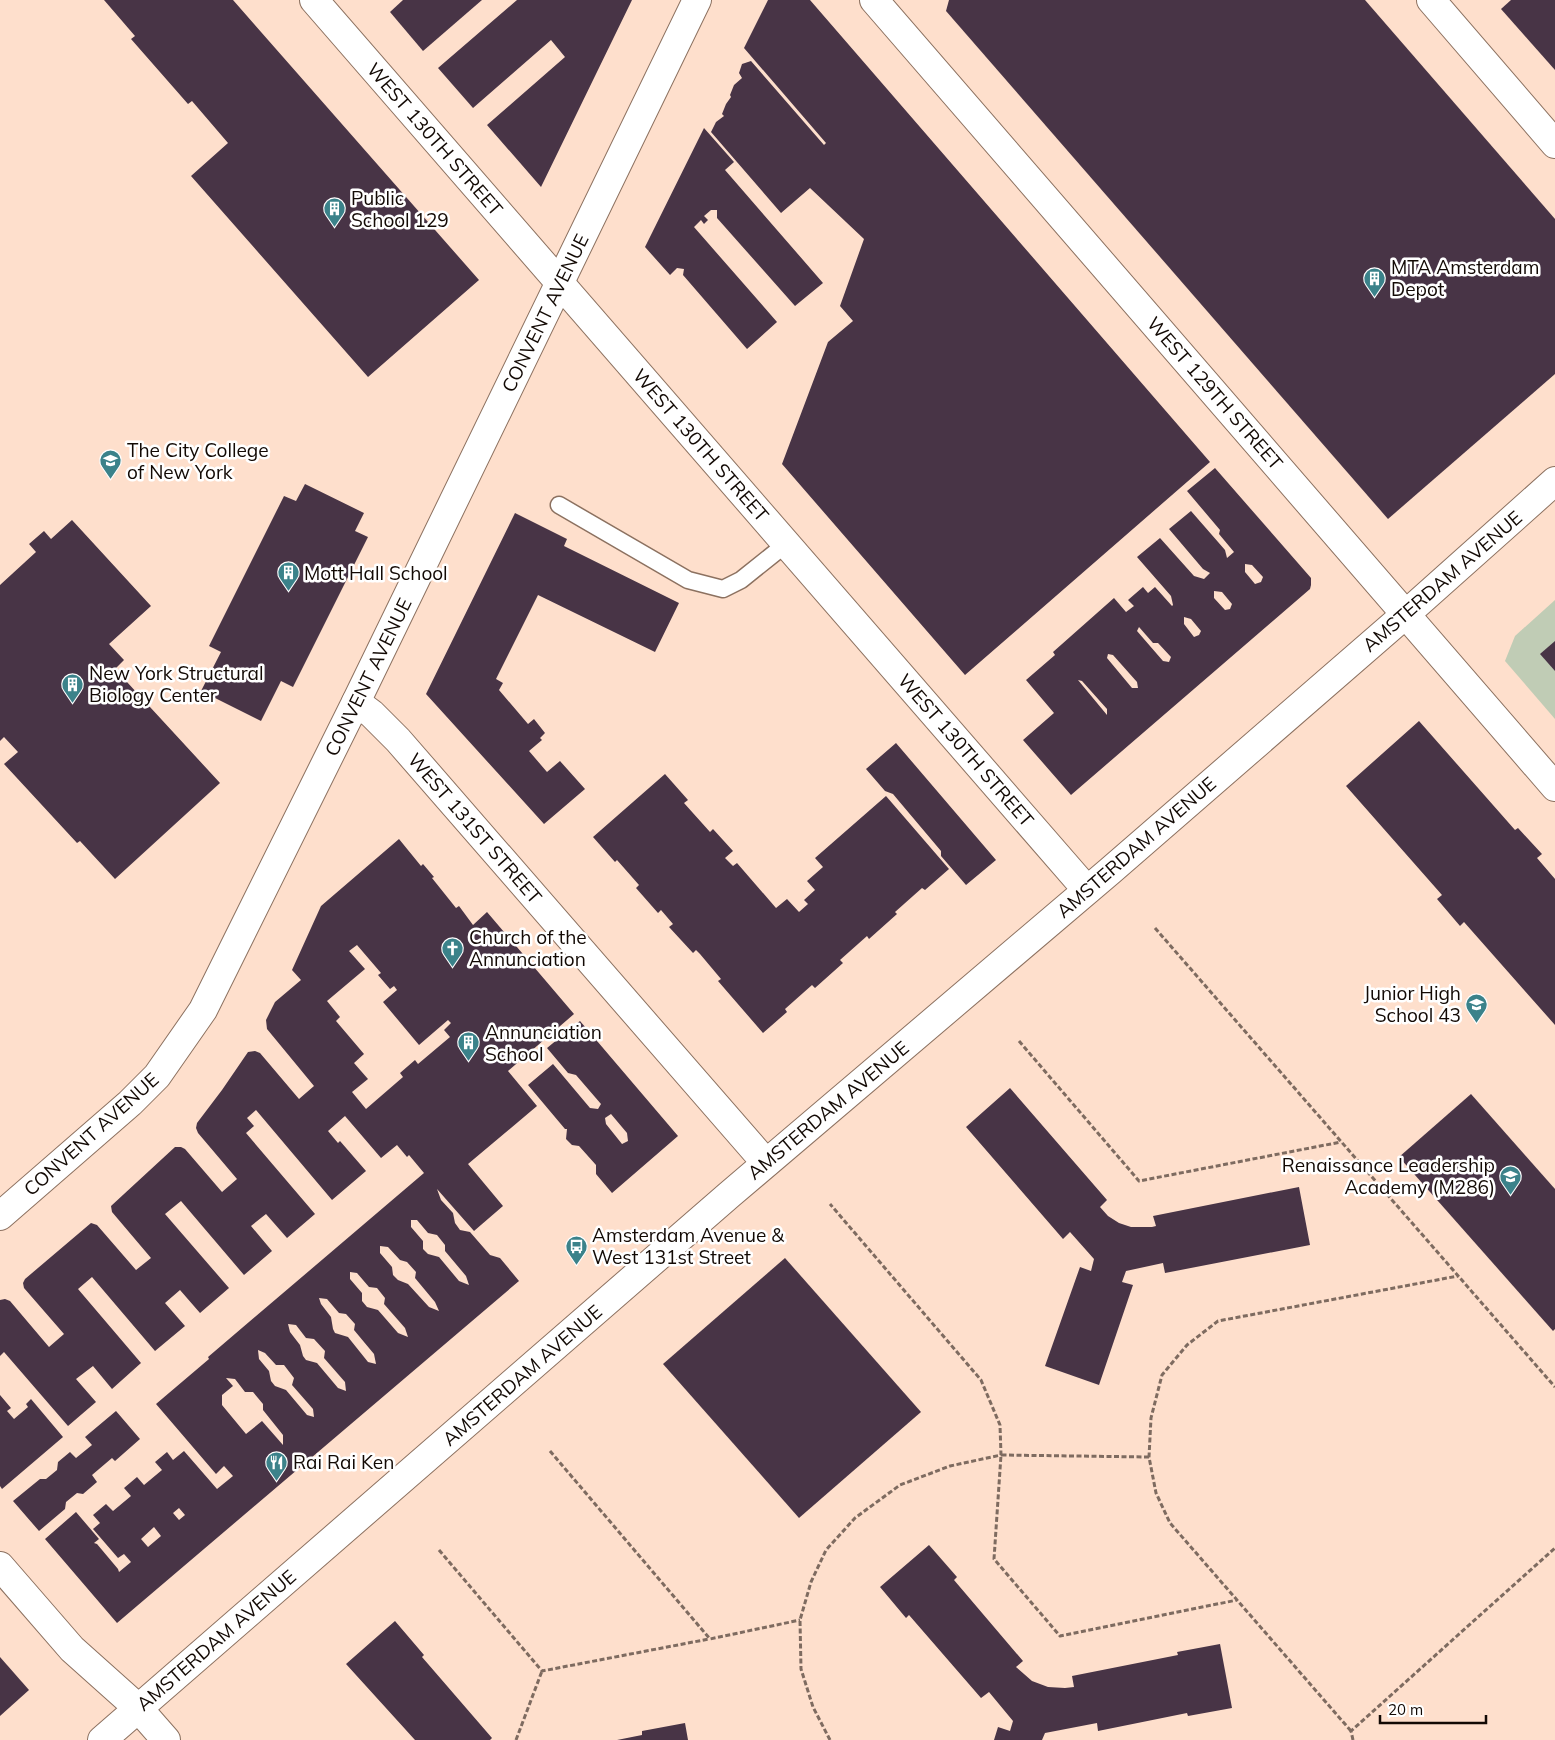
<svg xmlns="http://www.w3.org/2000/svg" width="1555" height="1740" viewBox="0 0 1555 1740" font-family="Mulish,sans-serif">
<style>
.green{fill:#c0ccb5}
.building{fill:#483446;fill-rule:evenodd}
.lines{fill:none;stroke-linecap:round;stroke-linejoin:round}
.lane-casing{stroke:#8c7160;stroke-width:19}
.street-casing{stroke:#8c7160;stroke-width:30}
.secondary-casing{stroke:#8c7160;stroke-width:30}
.path{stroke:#7e6b60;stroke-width:3;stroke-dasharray:5 2.5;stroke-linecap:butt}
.lane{stroke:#fff;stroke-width:16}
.street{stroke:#fff;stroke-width:28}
.secondary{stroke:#fff;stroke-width:28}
.labels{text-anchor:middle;stroke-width:5;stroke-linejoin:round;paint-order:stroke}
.street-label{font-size:19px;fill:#120904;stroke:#fff}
.poi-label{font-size:19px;fill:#120904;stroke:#fff;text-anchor:start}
</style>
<rect width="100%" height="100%" fill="#fedfcc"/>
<path class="green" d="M1555,600v119l-50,-58 10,-25z"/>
<g class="building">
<path d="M104,0h129l246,280 -111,97 -177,-201 37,-33 -36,-42 -4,3 -57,-65 4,-3z"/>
<path d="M403,0h79l-59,51 -33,-39z"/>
<path d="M517,0h115l-91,187 -54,-62 78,-68 -14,-17 -78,68 -35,-40z"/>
<path d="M768,0h42l400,462 -245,213 -183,-211 46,-122 25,-21 -13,-15 24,-67 -54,-51 -29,25 -70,-81 5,-10 8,-6 -2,-2 4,-10 5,-7 -1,-2 4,-10 8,-7 -3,-5 3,-9 9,-3 73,84 2,-2 -82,-95z"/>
<path d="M949,0h416l190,219v155l-167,145 -442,-508z"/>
<path d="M1511,0h44v70l-54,-61z"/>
<path d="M704,128l30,34 -9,8 98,113 -28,23 -78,-88v-8h-6l-7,6 4,4 -4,4 -3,-4 -7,7 83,95 -30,27 -64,-74 1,-6 -7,-1 -7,7 -25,-28z"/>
<path d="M1215,468l96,110v7l-1,4 -239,206 -48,-55 31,-27 -28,-33 29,-25 -2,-3 61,-54 12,14 8,-6 -6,-6 15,-13 5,6 7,-6 17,19 1,-1 -2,-9 -34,-39 23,-19 34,38 10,3 6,-6 -7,-4 -34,-40 22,-18 34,39 2,8 7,-6 -15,-18 1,-4 -33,-39zM1245,564l7,1 11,12 -2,5 -6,2 -10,-12zM1214,591l8,1 10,12 -2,5 -5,1 -11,-12zM1184,617l7,2 10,12 -2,4 -5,2 -10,-13zM1139,627l14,16h5l13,14 -2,5 -6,-1 -26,-30zM1108,654l5,1 24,27 1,6h-6l-25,-30zM1078,680l4,1 25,28v6z"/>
<path d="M305,484l59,29 -9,18 13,6 -75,150 -12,-6 -20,40 -60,-30 20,-39 -12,-6 75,-150 12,5z"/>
<path d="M515,513l52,26 -3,7 115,57 -24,49 -117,-57 -42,84 7,4 -4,7 29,34 6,-5 11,14 -5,5 2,2 -13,11 18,21 13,-11 25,28 -41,35 -118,-130z"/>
<path d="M72,520l79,86 -42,38 15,16 -9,9 105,114 -105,96 -35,-38 -3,2 -73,-79 14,-12 -14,-15 -4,4v-156l36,-33 -7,-8 15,-13 7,8z"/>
<path d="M1555,641v30l-15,-17z"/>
<path d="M1419,721l96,109 3,-2 24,26 -5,4 18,21v146l-91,-103 -4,4 -23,-27 5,-4 -96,-109z"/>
<path d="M896,743l100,117 -30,25 -25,-29v-5l-43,-51 -5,-6 -8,-3 -19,-22z"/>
<path d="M665,774l23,26 -4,3 26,29 3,-3 20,22 -8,7 8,8 4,-3 39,45 11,-9 12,13 9,-8 -4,-4 11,-10 -8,-9 16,-14 -8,-9 71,-62 63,73 -24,21 -3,-2 -27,24 2,2 -28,25 -2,-3 -27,24 3,3 -28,25 -3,-3 -27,24 2,3 -24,21 -45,-52 3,-2 -21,-25 -4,-4 -3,3 -24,-26 4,-3 -12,-14 -3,3 -22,-25 3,-3 -22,-25 -2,2 -22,-25z"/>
<path d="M399,839l22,27 2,-2 11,13 -2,1 24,30 3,-2 14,19 14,-13 87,102 -66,57 29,35 -69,58 35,42 -29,25 -37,-42 4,11 12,13 2,10 5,7 10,2 20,23 10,3 19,23 -402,342 -72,-84 31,-27 23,27 -5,4 3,1 21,25 1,3 12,-10 -7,-8 -6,4 -25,-29 7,-6 -7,-8 13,-11 7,7 18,-15 -7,-8 13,-11 7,8 18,-15 -7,-8 12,-10 6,8 11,-9 33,38 16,-13 -9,-10 -8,8 -60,-70 53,-45 -1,-2 216,-184 -15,-18 -2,2 -10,-12 -16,13 -36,-42 -17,15 10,12 2,-2 26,30 -34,29 -76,-90 -9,8 7,8 -8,7 69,81 -28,24 -21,-24 -15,12 21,25 -28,24 -63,-74 -16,13 64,74 -29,25 -20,-23 -15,13 20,23 -30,25 -63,-74 -14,12 63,74 -29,26 -19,-23 -17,13 20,23 -28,24 -64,-74 -4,4v-56l5,-1 5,2 39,46 15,-13 -40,-46 -1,-5 2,-4 66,-56 6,2 39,45 15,-12 -39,-46 -1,-6 64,-59h6l4,2 37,43 15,-13 -39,-46 -2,-5 1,-5 25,-33 26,-38 7,-1 5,2 39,46 15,-13 -47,-57 -1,-9 9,-18 26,-22 -9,-10 29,-64zM357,945l24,28 -3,2 12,14 4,-3 3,4 -14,12 36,43 29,-25 3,3 -7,7 6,7 -32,27 -3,-4 -15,13 3,4 -37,32 -14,-17 16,-13 -14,-16 10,-9 -28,-33 4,-4 -13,-16 38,-32 -16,-18zM411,1220h6l11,13 9,2 8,10v6l21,25 3,9 -10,-4 -20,-24 -11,-3 -5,-5v-8l-12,-14zM380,1246l8,1 12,13 7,2 9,10 -1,6 20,24 4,9 -10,-4 -21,-23 -10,-4 -5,-5 -1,-8 -12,-14zM350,1272l7,1 12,14 8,1 8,10 -1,6 21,24 3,9 -10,-4 -20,-23 -11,-3 -5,-6v-8l-12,-14zM319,1298l8,1 12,14 7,1 9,10 -1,6 20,24 2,10 -8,-2 -20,-25 -13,-4 -2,-4 -2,-12 -10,-13zM288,1324l8,1 10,13 8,1 11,12 -1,7 21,24 1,9 -8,-3 -21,-25 -11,-3 -3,-4 -3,-11 -10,-13zM258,1350l7,3 11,12h8l10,13 -2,7 21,24 1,8 -7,-2 -21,-25 -11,-4 -4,-5 -2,-10 -10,-12zM226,1378l9,1 10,13h8l10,12v6l20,25v10l-21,-24 -16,13 -24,-29v-10l11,-9zM179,1508l6,7 -6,5 -6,-7zM154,1527l7,9 -13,11 -7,-8z"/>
<path d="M580,1021l98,115 -66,57 -16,-19v-9l-17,-19 -7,-1 -6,-6 1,-10h-2l-37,-44 25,-21 37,44 8,1 3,-5 -25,-29 -8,-2 -21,-25zM611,1114l16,19 1,8 -6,3 -16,-20 -1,-6z"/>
<path d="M1010,1088l97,112 -7,7 8,9 11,7 12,4h21l4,-1 -3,-10 146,-29 11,58 -145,28 -2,-10 -37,8 -4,11 11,3 -34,100 -54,-19 35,-99 11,4 3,-12 -24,-27 -7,7 -97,-112z"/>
<path d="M1471,1094l84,95v140l-2,2 -154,-174z"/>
<path d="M785,1258l136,154 -122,106 -136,-154z"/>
<path d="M0,1395l11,13 -4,3 7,8 14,-12 -2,-3 5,-5 32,38 -61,52 -2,-3z"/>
<path d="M116,1411l24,28 -25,22 -3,-3 -20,17 5,7 -14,12 -6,-1 -11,9 -1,7 -26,22 -26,-30 27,-22h6l11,-9 1,-8 12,-10 6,6 16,-13 -7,-8z"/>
<path d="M929,1545l28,32 -3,3 69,81 -7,6 16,14 16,6 17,1 9,-1 -2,-11 106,-21 -1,-3 43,-8 12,64 -44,8 -1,-3 -89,18 -1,-8 -52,10 -3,7h-48l4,-13 12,4 3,-10 -24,-29 -8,6 -72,-83 -3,3 -26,-31z"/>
<path d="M395,1621l29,34 -2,2 70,81 -2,2h-75l-69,-76z"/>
<path d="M0,1657l29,33 -29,26z"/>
<path d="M685,1723l3,17h-71l25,-5v-4z"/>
</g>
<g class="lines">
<defs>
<path id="lane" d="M559,505l129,75 35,9 18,-9 45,-36"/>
<g id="street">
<path d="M314,0l773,890"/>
<path d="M874,0l681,787"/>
<path d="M1431,0l124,144"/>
<path d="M356,702l16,12 26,26 368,423"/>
<path d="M0,1566l72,83 66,59 28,32"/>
</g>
<g id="secondary">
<path d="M0,1216l130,-113 27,-27 46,-66 153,-308 341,-702"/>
<path d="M102,1740l627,-545 381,-324 296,-257 149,-133"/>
</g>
</defs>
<use href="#lane" class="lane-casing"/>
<use href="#street" class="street-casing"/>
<use href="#secondary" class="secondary-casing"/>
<g class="path">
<path d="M1155,928l400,459"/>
<path d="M1019,1041l120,140 202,-39"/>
<path d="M550,1451l160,188 90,-19"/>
<path d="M1149,1457l-148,-2 -7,104 66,77 177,-36"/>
<path d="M439,1550l103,121 167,-32"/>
<path d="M1351,1731l-181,-208 -14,-30 -7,-36 2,-39 11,-43 25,-30 31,-24 240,-45"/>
<path d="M516,1740l26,-69"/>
<path d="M830,1740l-17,-33 -12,-38 -1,-49 11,-38 15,-32 29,-32 45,-33 50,-19 51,-11 -1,-30 -19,-45 -151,-176"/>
<path d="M1353,1740l-2,-9 204,-183"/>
</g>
<use href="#lane" class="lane"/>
<use href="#street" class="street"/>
<use href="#secondary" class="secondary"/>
</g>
<defs>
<symbol id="building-pin" viewBox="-11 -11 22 30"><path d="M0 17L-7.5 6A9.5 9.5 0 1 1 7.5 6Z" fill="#3b828a" stroke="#fff"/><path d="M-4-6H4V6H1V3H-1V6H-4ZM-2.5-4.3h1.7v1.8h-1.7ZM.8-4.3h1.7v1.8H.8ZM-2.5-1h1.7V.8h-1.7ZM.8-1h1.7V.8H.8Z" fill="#fff"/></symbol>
<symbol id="university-pin" viewBox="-11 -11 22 30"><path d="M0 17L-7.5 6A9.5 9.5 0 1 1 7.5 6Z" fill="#3b828a" stroke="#fff"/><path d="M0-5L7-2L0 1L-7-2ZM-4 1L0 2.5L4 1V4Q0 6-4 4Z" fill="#fff"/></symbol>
<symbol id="church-pin" viewBox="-11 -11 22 30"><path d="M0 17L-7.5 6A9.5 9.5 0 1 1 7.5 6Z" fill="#3b828a" stroke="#fff"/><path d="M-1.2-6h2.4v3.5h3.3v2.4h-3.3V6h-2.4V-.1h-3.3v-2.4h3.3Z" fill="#fff"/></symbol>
<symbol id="school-pin" viewBox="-11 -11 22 30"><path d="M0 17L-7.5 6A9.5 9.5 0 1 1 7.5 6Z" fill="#3b828a" stroke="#fff"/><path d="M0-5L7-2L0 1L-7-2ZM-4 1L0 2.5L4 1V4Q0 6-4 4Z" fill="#fff"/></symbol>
<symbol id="bus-pin" viewBox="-11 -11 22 30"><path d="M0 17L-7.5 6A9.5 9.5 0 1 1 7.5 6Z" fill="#3b828a" stroke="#fff"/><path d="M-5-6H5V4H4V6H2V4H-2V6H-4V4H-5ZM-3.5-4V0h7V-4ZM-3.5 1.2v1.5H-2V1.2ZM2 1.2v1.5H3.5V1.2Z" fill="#fff"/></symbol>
<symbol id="restaurant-pin" viewBox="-11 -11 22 30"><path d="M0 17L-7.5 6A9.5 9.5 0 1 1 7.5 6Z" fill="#3b828a" stroke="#fff"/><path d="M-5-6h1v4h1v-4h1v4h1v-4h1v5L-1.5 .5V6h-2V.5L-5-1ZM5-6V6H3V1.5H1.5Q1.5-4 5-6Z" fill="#fff"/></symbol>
</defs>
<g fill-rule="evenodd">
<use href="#building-pin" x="322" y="196" width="25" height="34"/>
<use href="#building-pin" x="1362" y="266" width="25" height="34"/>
<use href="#university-pin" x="98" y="448" width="25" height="34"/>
<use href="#building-pin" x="276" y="560" width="25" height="34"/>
<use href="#building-pin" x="60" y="672" width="25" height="34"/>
<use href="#church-pin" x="440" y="936" width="25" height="34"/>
<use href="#school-pin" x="1464" y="992" width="25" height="34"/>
<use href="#building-pin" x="456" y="1030" width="25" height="34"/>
<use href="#school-pin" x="1498" y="1164" width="25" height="34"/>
<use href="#bus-pin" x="564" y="1234" width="25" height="34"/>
<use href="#restaurant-pin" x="264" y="1450" width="25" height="34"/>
</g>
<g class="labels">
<g class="street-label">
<text transform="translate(435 139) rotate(49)" y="7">WEST 130TH STREET</text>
<text transform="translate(545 313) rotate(-64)" y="7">CONVENT AVENUE</text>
<text transform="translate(1215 393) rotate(49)" y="7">WEST 129TH STREET</text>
<text transform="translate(701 445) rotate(49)" y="7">WEST 130TH STREET</text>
<text transform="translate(1442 581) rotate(-41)" y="7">AMSTERDAM AVENUE</text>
<text transform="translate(368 677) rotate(-64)" y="7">CONVENT AVENUE</text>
<text transform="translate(966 750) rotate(49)" y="7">WEST 130TH STREET</text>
<text transform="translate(475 828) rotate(49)" y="7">WEST 131ST STREET</text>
<text transform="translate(1136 847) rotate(-41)" y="7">AMSTERDAM AVENUE</text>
<text transform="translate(828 1110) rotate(-40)" y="7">AMSTERDAM AVENUE</text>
<text transform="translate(91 1134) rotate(-42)" y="7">CONVENT AVENUE</text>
<text transform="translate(522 1375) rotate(-41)" y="7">AMSTERDAM AVENUE</text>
<text transform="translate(216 1640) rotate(-41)" y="7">AMSTERDAM AVENUE</text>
</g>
<g class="poi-label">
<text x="351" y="205">Public<tspan x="351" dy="22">School 129</tspan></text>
<text x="1391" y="274">MTA Amsterdam<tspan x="1391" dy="22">Depot</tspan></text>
<text x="127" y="457">The City College<tspan x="127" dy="22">of New York</tspan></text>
<text x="304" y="580">Mott Hall School</text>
<text x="89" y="680">New York Structural<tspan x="89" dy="22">Biology Center</tspan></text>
<text x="469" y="944">Church of the<tspan x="469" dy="22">Annunciation</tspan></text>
<text x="1461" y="1000" text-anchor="end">Junior High<tspan x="1461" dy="22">School 43</tspan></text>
<text x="485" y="1039">Annunciation<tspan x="485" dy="22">School</tspan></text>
<text x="1495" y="1172" text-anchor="end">Renaissance Leadership<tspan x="1495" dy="22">Academy (M286)</tspan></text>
<text x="592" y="1242">Amsterdam Avenue &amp;<tspan x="592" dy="22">West 131st Street</tspan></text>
<text x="293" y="1469">Rai Rai Ken</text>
</g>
</g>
<path d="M1380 1715v8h106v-8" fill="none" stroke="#120904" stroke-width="2.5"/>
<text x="1388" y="1715" font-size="15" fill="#120904" stroke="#ffffff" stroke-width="4" paint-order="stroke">20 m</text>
</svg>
